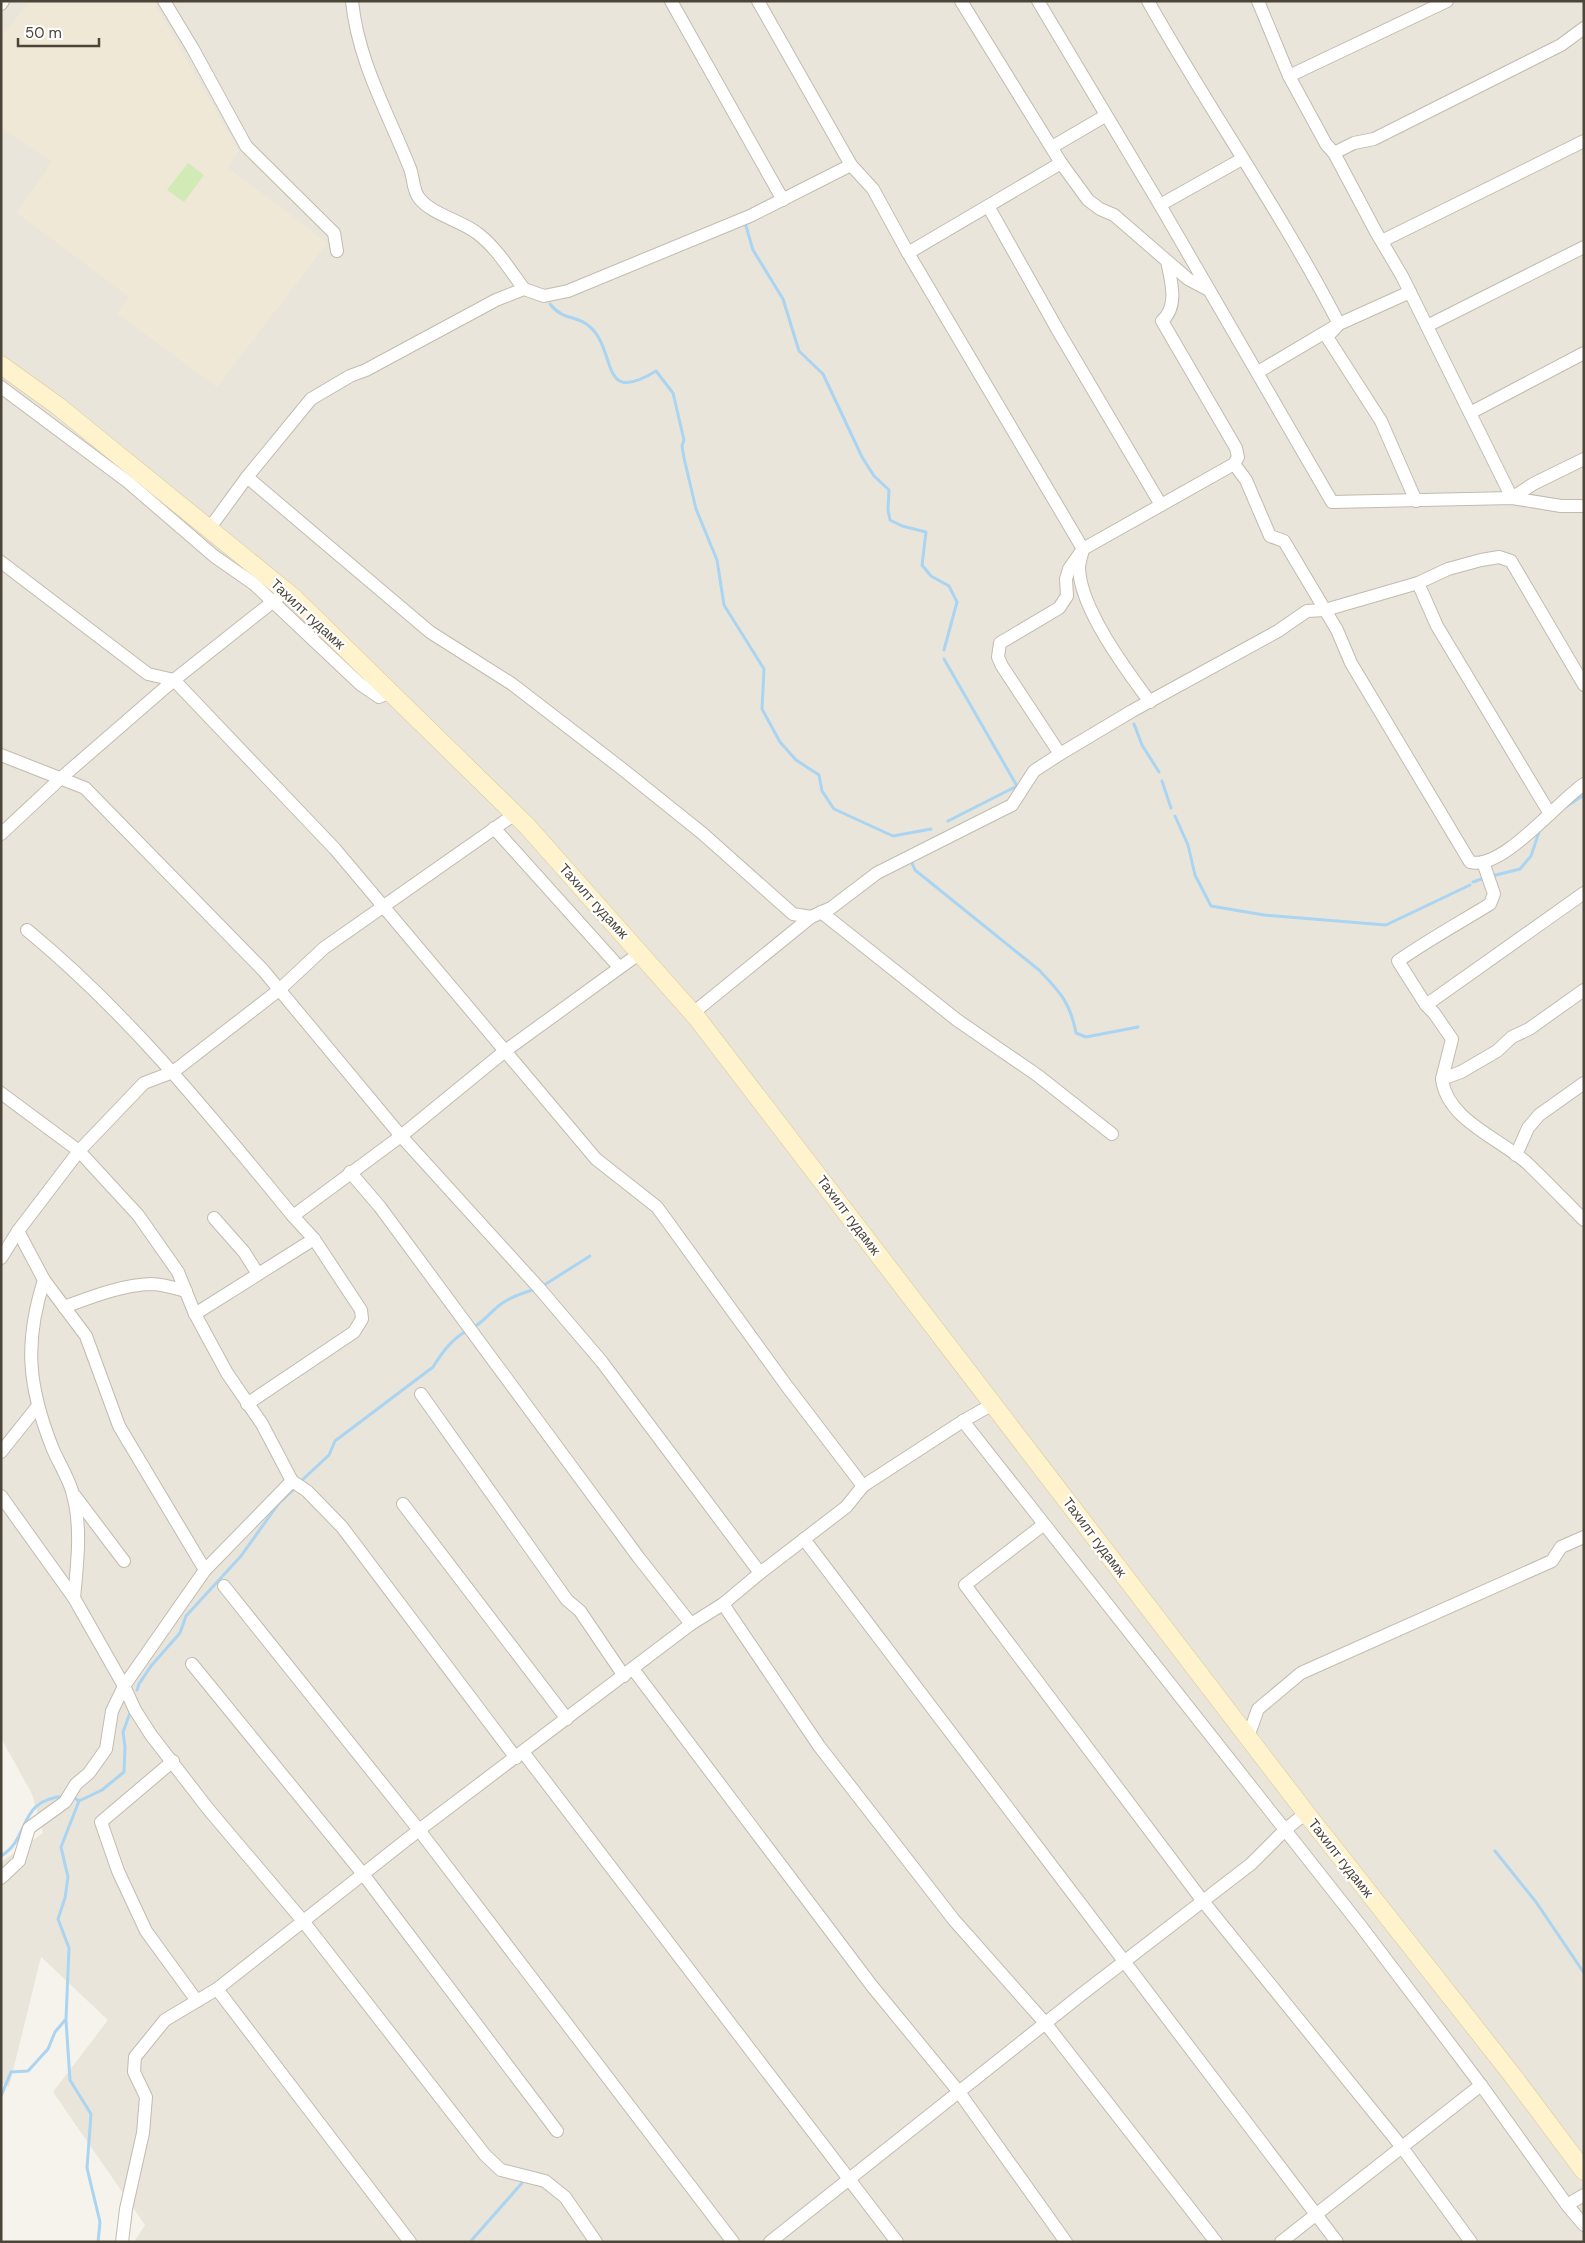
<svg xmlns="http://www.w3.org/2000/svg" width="1585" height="2243" viewBox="0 0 1585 2243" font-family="'DM Sans',sans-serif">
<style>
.residential{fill:#eae5da}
.education{fill:#efe8d6}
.pitch{fill:#d2eab5}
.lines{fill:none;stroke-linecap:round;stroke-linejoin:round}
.stream{stroke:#a9d4f2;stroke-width:3}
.street-casing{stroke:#c2bbae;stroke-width:14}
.secondary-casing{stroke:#d6c79b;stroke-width:19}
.street{stroke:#fff;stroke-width:12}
.secondary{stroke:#fff3cd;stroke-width:18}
.labels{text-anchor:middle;stroke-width:4.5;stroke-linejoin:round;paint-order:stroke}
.street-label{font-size:14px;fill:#4b4439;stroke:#fff}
</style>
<rect width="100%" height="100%" fill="#f6f3ec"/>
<path class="residential" d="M1,1h1583v2241h-1450l11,-17 -92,-133 55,-72 -67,-63 -32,130 -8,-4v-221l42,-29 -11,-39 -31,-56z"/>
<path class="education" d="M30,1h123l86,150 -12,16 100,76 -110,144 -100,-74 12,-16 -112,-84 35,-51 -51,-34v-91z"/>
<path class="pitch" d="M188,163l16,12 -20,27 -17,-12z"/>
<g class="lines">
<g class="stream">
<path d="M746,226l7,24 30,49 16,52 24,23 39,83 12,19 15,14 -1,20 2,10 12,6 24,6 -4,33 9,11 18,10 8,16 -13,48"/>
<path d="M550,304c13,17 27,11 39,22 29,24 9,81 67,45l17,22 11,47 -2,6 2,12 12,51 21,51 7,45 40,64 -2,40 18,33 16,18 23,15 3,16 12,18 59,27 38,-7"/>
<path d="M944,659l73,127 -69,35"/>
<path d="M1134,724l8,21 17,27"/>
<path d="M1162,781l9,27"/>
<path d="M1567,806l17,-11"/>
<path d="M1175,816l13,29 7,30 16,31 53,9 122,10 84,-40"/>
<path d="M912,863l3,7 124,100c21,22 31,32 37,63l10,4 52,-10"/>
<path d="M1492,876l28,-7 11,-13 9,-27"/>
<path d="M1473,882l11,-4"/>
<path d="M541,1287l49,-31"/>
<path d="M474,1327c9,-5 13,-11 21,-18 11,-11 26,-15 40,-20"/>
<path d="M299,1483l30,-28 6,-14 98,-74c10,-16 19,-28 35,-37"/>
<path d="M137,1690l2,-6 12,-18 29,-33 6,-17 55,-60 38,-53 16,-15"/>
<path d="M73,1797l6,4 23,-11 22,-18 1,-25 -2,-15 7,-19"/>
<path d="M1495,1851l41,51 48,71"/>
<path d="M1,1856c31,-19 15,-56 64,-60"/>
<path d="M66,2020l4,60 21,34 -4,54 13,54 -2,20"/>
<path d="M1,2096l10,-24 17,-1 20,-22 7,-17 11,-13 3,-71 -11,-29 7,-21 3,-21 -7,-30 18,-46"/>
<path d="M470,2242l52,-59"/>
</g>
<defs>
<g id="street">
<path d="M164,1l29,48 53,97 88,87 3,18"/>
<path d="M352,1c6,60 35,110 57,165 5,10 3,23 10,32 12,16 43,23 58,35 19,14 33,37 47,56"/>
<path d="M671,1l112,199"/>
<path d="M758,1l93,164"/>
<path d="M961,1l100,162 27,37 12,9 14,6 74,64 19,10"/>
<path d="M1038,1l122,204 172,297 180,-4 49,8h23"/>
<path d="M1148,1c61,109 134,212 191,323l-12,13 54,84 35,80"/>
<path d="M1258,1l31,75 37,68 8,9 42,79 26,44 110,222 21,-14 51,-25"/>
<path d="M1,4l2,-3"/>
<path d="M1289,76l158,-75"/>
<path d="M1052,147l53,-31"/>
<path d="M1334,153l20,-10 20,-4 187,-94 23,-17"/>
<path d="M1160,205l82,-46"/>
<path d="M988,206l72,128 101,171"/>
<path d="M1382,241l202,-100"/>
<path d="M908,253l153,-90"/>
<path d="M1427,326l157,-79"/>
<path d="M1258,372l81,-48 71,-32"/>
<path d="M1,387l127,95 86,74 40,28 106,100 19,13 11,-5"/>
<path d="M1470,413l114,-60"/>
<path d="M1234,464l12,16 24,56 14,5 53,89 14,33 119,199c32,9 88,-61 114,-78"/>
<path d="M247,477l183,155 82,52 109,84 81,65 91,81 18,3"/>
<path d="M209,529l38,-52 64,-78 39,-23 16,-6 130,-70 28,-11 20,7 24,-5 182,-75 101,-51 22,24 35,64 175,296c-1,6 -4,13 -4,19 1,40 47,102 71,134"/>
<path d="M1,562l147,112 26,6 161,169 261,310 61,48 129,178 77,101"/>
<path d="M1418,583l19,43 113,188"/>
<path d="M1060,754l-58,-88 -4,-9 2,-14 59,-35 8,-12 -1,-17 3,-10 14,-20 151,-85 4,-7 -2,-9 -74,-127c17,-15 9,-40 5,-60"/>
<path d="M1,755l84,33 178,182 138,166 138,152 63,74 158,211"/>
<path d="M494,828l125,139"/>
<path d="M1,834l60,-56 113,-98 106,-84"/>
<path d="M821,912l136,108 80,55 75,59"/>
<path d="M27,930c101,83 183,185 266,286"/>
<path d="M1584,990l-55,39 -17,8 -15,14 -36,21 -19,7c5,41 57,59 85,84 19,18 38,38 57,57"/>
<path d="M1426,1005l-28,-44c30,-21 61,-38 92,-57l4,-10 -11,-32"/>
<path d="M693,1013l118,-96 20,-9 46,-35 135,-68 22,-34 26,-17 72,-43 146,-80 29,-20 18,-1 93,-27 30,-14 33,-9 18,-3 12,4 73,124"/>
<path d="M1442,1079l10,-40 -18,-26 -8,-8 158,-112"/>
<path d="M1,1093l78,58 59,64 40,57 17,42 32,59 35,51 30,57 15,10 35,36 174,231"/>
<path d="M1516,1155l12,-27 11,-13 45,-32"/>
<path d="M350,1172l30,35 259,351 52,66"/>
<path d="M214,1218l30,34 14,22"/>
<path d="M18,1231l26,49 42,56 33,90 86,144"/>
<path d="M1,1258l17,-27 61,-80 65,-68 29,-11 106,-82 45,-42 191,-134"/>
<path d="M44,1280c-20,63 -16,106 8,167 6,15 18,33 21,48 9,33 4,70 1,103"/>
<path d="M64,1307c28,-10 57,-22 87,-23 11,0 24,4 35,7"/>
<path d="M195,1314l119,-75 -21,-23 108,-80 104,-85 135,-98"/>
<path d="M421,1394l146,206 13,11 44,65"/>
<path d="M247,1404l107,-72 8,-13 -1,-9 -47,-71"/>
<path d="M963,1421l397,504 121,160 86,120 17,20"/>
<path d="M1,1452l36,-45"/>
<path d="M1,1496l73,102 50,88 11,24 16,25 58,75 94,111 182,234 16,15 44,11 20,16 31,45"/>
<path d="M75,1496l49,65"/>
<path d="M403,1504l164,215"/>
<path d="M1043,1525l-78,60 237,315 199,246 70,96"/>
<path d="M804,1539l533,703"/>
<path d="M224,1586l195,244 314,412"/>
<path d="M723,1604l96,142 135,174 92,104 170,218"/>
<path d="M192,1664l171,210 194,257"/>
<path d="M633,1669l239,317 87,106 107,150"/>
<path d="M1248,1737l10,-28 43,-36 251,-112 9,-14 23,-10"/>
<path d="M523,1752l374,490"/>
<path d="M173,1761l-72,61 17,49 28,60 51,70"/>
<path d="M1,1878l18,-17 10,-33 36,-26 11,-18 13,-11 17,-24 6,-38 12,-25 81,-116 87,-89"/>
<path d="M217,1989l193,253"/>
<path d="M1567,2205l17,-10"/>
<path d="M122,2242l4,-33 17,-76 3,-36 -12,-25 1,-15 30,-37 52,-31 202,-159 272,-206 32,-20 37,-31 86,-66 17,-21 100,-65 30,-17"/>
<path d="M770,2242l312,-248 169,-130 35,-35 20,-16"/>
<path d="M1281,2242l200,-157"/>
</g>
<path id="secondary" d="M1,365l57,41 235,191 234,229 170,192 609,795 207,263 71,95"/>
</defs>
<use href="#street" class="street-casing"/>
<use href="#secondary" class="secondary-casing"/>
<use href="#street" class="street"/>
<use href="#secondary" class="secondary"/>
</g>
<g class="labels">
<g class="street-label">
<text transform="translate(308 614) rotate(43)" y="5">Тахилт гудамж</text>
<text transform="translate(594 901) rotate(48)" y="5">Тахилт гудамж</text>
<text transform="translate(849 1215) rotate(53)" y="5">Тахилт гудамж</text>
<text transform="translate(1095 1537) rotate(53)" y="5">Тахилт гудамж</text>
<text transform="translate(1341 1858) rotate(52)" y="5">Тахилт гудамж</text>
</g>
</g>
<rect width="1585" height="2243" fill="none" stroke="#4b4439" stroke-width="5"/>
<path d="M18 38v8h81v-8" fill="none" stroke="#4b4439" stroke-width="2.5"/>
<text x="25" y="38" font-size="15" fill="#4b4439" stroke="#ffffff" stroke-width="4" paint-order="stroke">50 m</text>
</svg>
